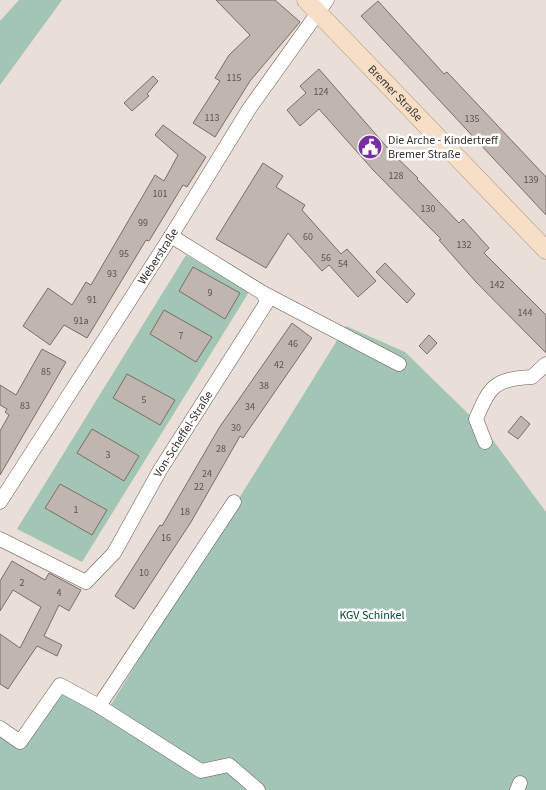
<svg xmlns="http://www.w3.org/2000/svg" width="546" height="790" viewBox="0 0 546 790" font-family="'Source Sans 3',sans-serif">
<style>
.green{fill:#a3c5b5}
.building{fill:#c1b5af;stroke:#796e69}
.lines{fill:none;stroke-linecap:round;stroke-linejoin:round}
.minor-casing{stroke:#655a55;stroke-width:15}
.major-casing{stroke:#b0947a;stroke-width:19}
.minor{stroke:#fff;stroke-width:14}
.major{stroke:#f7dfc7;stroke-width:18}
.labels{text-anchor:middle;stroke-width:5;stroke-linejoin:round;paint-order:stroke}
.number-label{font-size:10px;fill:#5a5450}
.street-label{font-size:12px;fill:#383331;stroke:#fff}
.poi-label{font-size:12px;fill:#383331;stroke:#fff;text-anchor:start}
.park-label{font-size:12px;fill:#004c34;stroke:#fff}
</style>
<rect width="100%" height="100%" fill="#eaded8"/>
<g class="green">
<path d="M19,0h43l-62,85v-64z"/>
<path d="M186,255l63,37 -167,270 -65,-33z"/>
<path d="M346,326l59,26 82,80 59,80v278h-546v-56l22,14 40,-56 39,22 11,-11z"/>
</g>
<g class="building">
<path d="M216,0h59l25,22 -50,59 -35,56 -22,-14 27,-42 -5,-3 14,-23 21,-20z"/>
<path d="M378,1l66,73 3,-2 99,105v38l-185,-199z"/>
<path d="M319,69l73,84 26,25 -1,1 42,44 4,-4 26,29 -5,5 62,62v38l-70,-71 -37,-42 2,-1 -67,-68 -55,-62 -19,17 -13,-16 19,-17 -6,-7z"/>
<path d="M153,76l5,5 -11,13 2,2 -17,15 -8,-8z"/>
<path d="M163,125l43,32 -19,30 -4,-2 -34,56 -3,-1 -59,98 -23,-13 -14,20 -27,-19 25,-38 24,17 14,-23 5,3 64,-110 9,6 14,-26 -23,-20z"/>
<path d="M263,163l20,13 -7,11 29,18 -3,5 39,44 6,-5 29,32 -18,16 -29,-32 -7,6 -34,-38 -22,35 -50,-29z"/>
<path d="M385,263l30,31 -8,9 -31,-31z"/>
<path d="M193,267l47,26 -15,26 -46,-28z"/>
<path d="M164,310l48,27 -16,25 -46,-28z"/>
<path d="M292,323l20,15 -69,100 -3,-2 -49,86 -57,87 -19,-13 45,-71 2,1 57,-98z"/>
<path d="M429,335l8,8 -10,11 -8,-8z"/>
<path d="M42,349l24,13 -66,113v-44l9,-16 -4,-3 2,-3 -7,-4v-20l16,10z"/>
<path d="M127,374l48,26 -15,25 -47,-27z"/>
<path d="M521,416l9,8 -12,15 -10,-7z"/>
<path d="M92,429l47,27 -15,25 -47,-28z"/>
<path d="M60,484l47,26 -15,25 -47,-27z"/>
<path d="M12,561l33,19 4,-7 32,17 -12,21 -10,-6 -15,31 18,9 -5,11 -20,-10 -29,43 -8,-5v-50l20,14 21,-41 -28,-17 -13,21v-30z"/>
</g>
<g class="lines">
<defs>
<g id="minor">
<path d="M263,293l136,71"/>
<path d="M485,442l-9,-23c14,-33 18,-40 56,-42l14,-13"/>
<path id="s1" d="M0,502l171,-266 78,-127 78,-109"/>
<path id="s2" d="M0,539l86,43 28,-29 46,-83 107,-168 -4,-9 -92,-57"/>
<path d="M99,706l135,-204"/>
<path d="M0,728l20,14 40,-57 39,21 102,65 28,-6 29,25"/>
<path d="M517,790l3,-7"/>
</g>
<g id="major">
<path id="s3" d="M306,0l240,250"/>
</g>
</defs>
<use href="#minor" class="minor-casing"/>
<use href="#major" class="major-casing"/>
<use href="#minor" class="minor"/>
<use href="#major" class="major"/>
</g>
<defs>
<symbol id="civic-disc" viewBox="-11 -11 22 22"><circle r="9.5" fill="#782ea1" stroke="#fff"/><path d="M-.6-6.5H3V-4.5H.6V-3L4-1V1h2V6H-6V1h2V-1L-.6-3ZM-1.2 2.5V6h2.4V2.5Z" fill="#fff"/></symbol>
</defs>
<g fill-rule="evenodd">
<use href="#civic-disc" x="356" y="133" width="28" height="28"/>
</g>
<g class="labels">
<g class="number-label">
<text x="234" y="81">115</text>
<text x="321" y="95">124</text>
<text x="212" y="121">113</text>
<text x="472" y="122">135</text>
<text x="396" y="179">128</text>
<text x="531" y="183">139</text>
<text x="160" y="197">101</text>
<text x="428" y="212">130</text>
<text x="143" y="226">99</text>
<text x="308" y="240">60</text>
<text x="464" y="248">132</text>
<text x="124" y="257">95</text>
<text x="326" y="261">56</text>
<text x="343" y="267">54</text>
<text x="112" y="277">93</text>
<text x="497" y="288">142</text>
<text x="210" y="296">9</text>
<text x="92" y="303">91</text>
<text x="525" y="316">144</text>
<text x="81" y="324">91a</text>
<text x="181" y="339">7</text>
<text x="293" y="347">46</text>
<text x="279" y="368">42</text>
<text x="46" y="375">85</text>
<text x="264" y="389">38</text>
<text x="144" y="403">5</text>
<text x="25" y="409">83</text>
<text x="250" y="410">34</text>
<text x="236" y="431">30</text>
<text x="221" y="452">28</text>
<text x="108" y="458">3</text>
<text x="207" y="477">24</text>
<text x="199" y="490">22</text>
<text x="76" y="513">1</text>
<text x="185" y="515">18</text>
<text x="166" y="541">16</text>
<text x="144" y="576">10</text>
<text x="22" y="586">2</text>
<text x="59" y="596">4</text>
</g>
<g class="street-label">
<text dy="4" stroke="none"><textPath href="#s3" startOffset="129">Bremer Straße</textPath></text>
<text dy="4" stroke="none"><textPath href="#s1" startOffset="292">Weberstraße</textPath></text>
<text dy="4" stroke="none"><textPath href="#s2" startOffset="274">Von-Scheffel-Straße</textPath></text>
</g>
<g class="poi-label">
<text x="388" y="144">Die Arche - Kindertreff<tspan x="388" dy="14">Bremer Straße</tspan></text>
</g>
<g class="park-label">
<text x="372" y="619">KGV Schinkel</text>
</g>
</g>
</svg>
